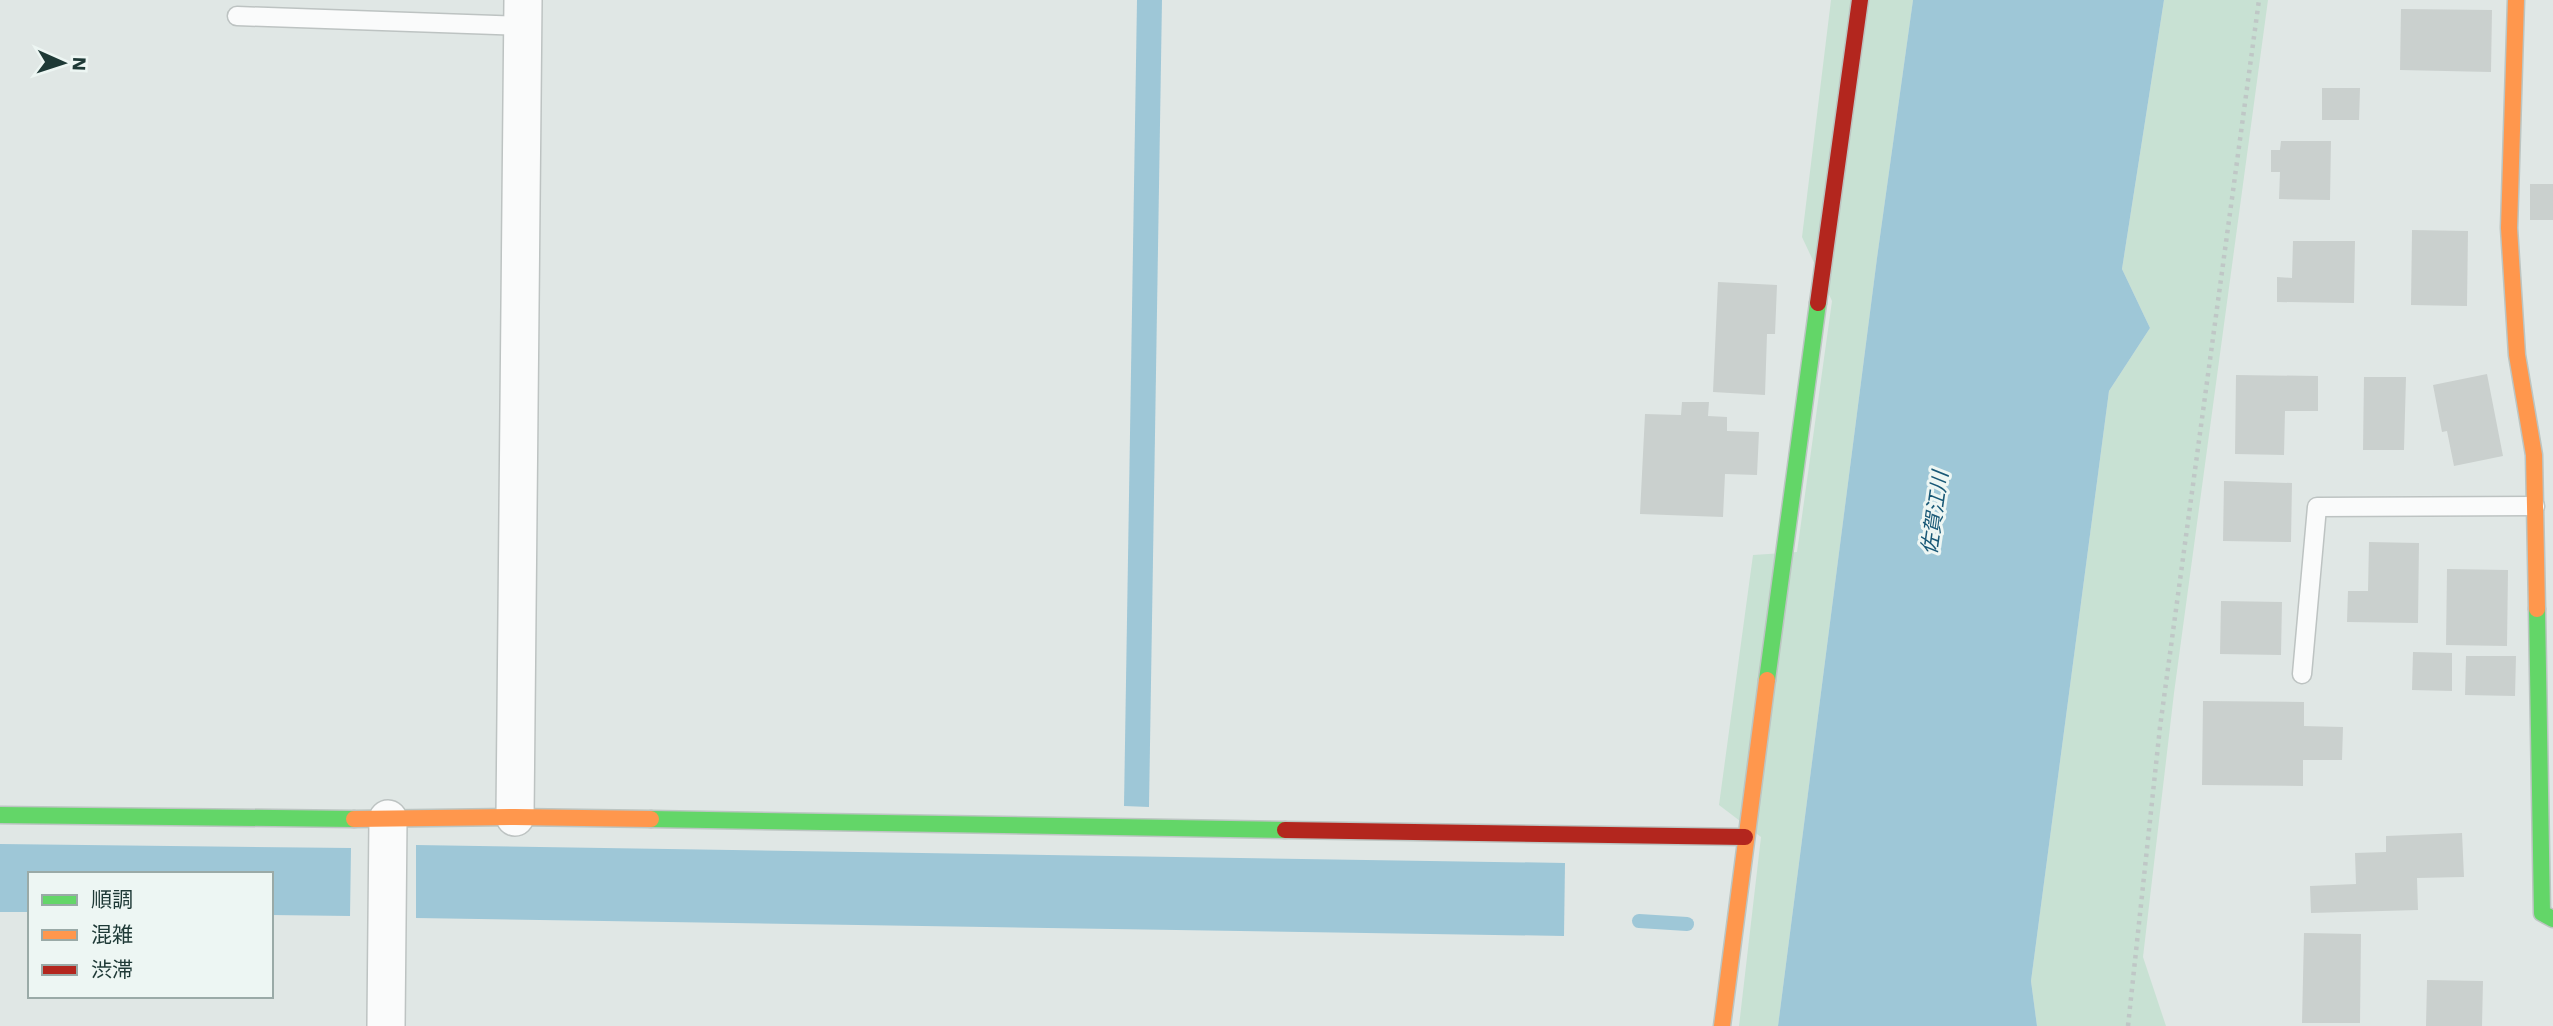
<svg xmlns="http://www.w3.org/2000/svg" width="2553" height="1026" viewBox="0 0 2553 1026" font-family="'Work Sans','Noto Sans JP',sans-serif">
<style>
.green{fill:#c8e1d3}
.water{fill:#9ec7d7}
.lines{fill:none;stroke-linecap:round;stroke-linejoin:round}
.stream{stroke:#9ec7d7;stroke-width:14}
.building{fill:#cad0ce}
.lane-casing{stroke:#bdc3c2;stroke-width:21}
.street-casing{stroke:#bdc3c2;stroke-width:40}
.fast-casing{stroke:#bcc5c2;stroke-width:19}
.slow-casing{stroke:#bcc5c2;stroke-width:19}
.jam-casing{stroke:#bcc5c2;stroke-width:19}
.path{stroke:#bfc7c6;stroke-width:4.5;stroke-dasharray:3.5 5;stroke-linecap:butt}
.lane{stroke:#fafbfb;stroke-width:18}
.street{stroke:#fafbfb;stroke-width:37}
.fast{stroke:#63d668;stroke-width:16}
.slow{stroke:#ff974d;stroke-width:16}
.jam{stroke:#b3261e;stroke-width:16}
.labels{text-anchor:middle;stroke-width:6;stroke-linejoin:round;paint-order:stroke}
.water-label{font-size:21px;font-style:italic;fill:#185876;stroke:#edf6f3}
</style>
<rect width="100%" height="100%" fill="#e0e7e5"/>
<g class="green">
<path d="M1831,0h82l-36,258 -99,768h-39l22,-189 -42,-32 34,-250 44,-3 35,-251 -30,-64z"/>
<path d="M2164,0h104l-94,693 -31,264 23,69h-129l-6,-45 78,-590 41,-63 -28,-59z"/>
</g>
<g class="water">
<path d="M1137,0h25l-13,807 -25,-1z"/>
<path d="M1913,0h251l-42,269 28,59 -41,63 -78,590 6,45h-259l99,-768z"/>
<path d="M0,844l351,4 -1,68 -79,-1v-41h-241v38h-30z"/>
<path d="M416,845l1149,18 -1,73 -1148,-18z"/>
</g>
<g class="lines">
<path class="stream" d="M1639,921l48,3"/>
</g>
<g class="building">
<path d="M2401,9l91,1 -1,62 -91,-2z"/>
<path d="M2322,88h38l-1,32h-37z"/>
<path d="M2281,141h50l-1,59 -51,-1 1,-27h-9v-22h9z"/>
<rect x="2530" y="184" width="23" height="36"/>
<path d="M2412,230l56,1 -1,75 -56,-1z"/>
<path d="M2293,241h62l-1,62 -77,-1v-25l15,1z"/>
<path d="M1718,282l59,3 -2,49h-8l-2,61 -52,-3z"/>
<path d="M2487,374l16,82 -49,10 -7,-35 -5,1 -9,-47z"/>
<path d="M2236,375l82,1v35h-33l-1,44 -49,-1z"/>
<path d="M2364,377h42l-2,73h-41z"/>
<path d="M1682,402h27l-1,14 19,1v14l32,1 -2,43 -32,-1 -2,43 -83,-3 5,-100 36,1z"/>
<path d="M2224,481l68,2 -1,59 -68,-1z"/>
<path d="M2369,542l50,1 -1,80 -71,-1 1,-31h20z"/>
<path d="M2447,569l61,1 -1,76 -61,-1z"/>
<path d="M2221,601l61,1 -1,53 -61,-1z"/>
<path d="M2413,652l39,1v38l-40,-1z"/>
<path d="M2466,656h50l-1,40 -50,-1z"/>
<path d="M2203,701l101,1v24l39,1 -1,33h-39v26l-101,-1z"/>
<path d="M2462,833l2,44 -47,1 1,32 -107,3 -1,-27 46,-2 -1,-31 31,-1v-16z"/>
<path d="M2304,933l57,1 -1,89h-58z"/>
<path d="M2427,980l56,1 -1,45h-56z"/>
</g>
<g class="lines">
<defs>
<g id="lane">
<path d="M237,16l285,10"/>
<path d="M2302,674l15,-167 218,-1"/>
</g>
<g id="street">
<path d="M515,817l8,-817"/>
<path d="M386,1026l2,-207"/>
</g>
<g id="fast">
<path d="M2537,609l5,304 11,6"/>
<path d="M1767,680l51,-377"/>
<path d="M0,815l354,4"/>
<path d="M651,819l634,11"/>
</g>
<g id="slow">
<path d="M2516,0l-7,228 8,127 17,100 3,154"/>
<path d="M354,819l161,-2 136,2"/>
<path d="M1722,1026l45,-346"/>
</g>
<g id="jam">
<path d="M1818,303l42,-303"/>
<path d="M1285,830l460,7"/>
</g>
</defs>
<use href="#lane" class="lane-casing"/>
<use href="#street" class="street-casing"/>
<use href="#fast" class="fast-casing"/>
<use href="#slow" class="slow-casing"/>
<use href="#jam" class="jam-casing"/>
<path class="path" d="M2128,1026l32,-299 99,-727"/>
<use href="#lane" class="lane"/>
<use href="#street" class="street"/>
<use href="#fast" class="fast"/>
<use href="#slow" class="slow"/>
<use href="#jam" class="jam"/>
</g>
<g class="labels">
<g class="water-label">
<text transform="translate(1935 513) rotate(-82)" y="7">佐賀江川</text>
</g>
</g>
<rect x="28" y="872" width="245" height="126" fill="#edf6f3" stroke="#9aaaa7" stroke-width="2"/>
<rect x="42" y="895" width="35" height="10" fill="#63d668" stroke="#9aaaa7" stroke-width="2"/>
<text x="91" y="907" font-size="21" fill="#1e3936">順調</text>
<rect x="42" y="930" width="35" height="10" fill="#ff974d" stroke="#9aaaa7" stroke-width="2"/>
<text x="91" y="942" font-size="21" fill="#1e3936">混雑</text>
<rect x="42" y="965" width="35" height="10" fill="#b3261e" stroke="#9aaaa7" stroke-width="2"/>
<text x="91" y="977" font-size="21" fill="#1e3936">渋滞</text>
<g transform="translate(63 63) rotate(93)" stroke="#edf6f3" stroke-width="5" paint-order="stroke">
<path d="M0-5L12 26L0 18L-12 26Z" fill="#1e3936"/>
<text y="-10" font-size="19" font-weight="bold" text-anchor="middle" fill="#1e3936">N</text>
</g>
</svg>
